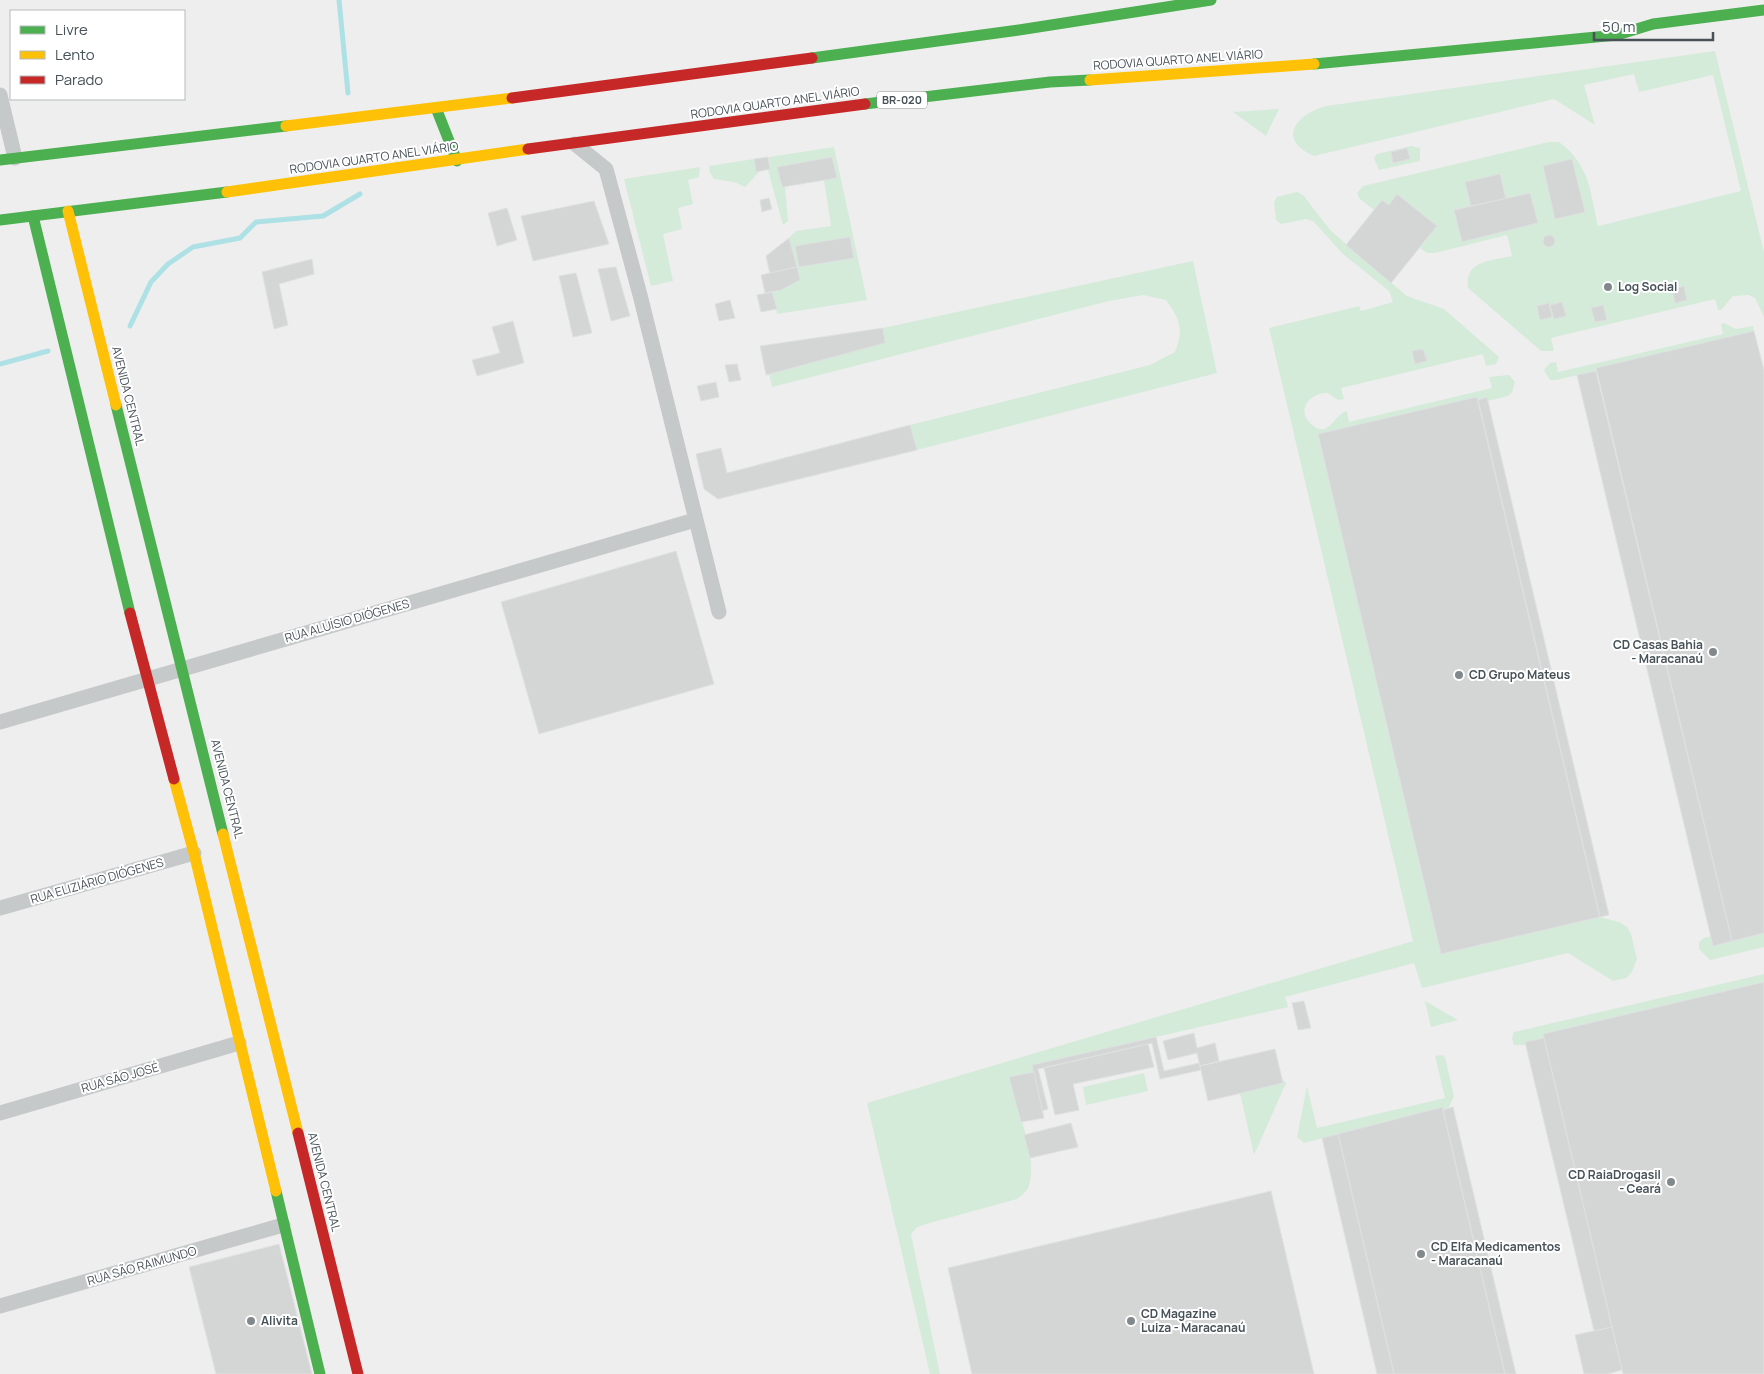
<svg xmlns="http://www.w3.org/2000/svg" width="1764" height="1374" viewBox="0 0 1764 1374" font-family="Manrope,sans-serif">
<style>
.green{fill:#d4ebda;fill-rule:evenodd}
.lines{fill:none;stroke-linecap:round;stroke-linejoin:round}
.stream{stroke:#ade1e5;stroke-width:5}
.building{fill:#d4d6d6;stroke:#dfe0e1}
.street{stroke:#c6c9c9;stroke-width:15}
.fast{stroke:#4caf50;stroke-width:11}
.slow{stroke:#ffc107;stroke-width:11}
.jam{stroke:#c62828;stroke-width:11}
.poi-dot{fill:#81898c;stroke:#fff;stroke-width:2}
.labels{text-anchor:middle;stroke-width:4;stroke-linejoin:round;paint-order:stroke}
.shield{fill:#fff;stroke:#7e868a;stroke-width:1}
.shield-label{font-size:11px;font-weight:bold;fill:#475258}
.street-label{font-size:12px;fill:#475258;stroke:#fff}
.poi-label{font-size:12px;font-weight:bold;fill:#475258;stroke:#fff;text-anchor:start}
</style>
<rect width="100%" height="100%" fill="#eee"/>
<g class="green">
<path d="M1715,51l49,201v65l-9,-19 -6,-3 -16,1 -12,14h-3l-3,-11 -164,39 3,13h-13l-73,-63c-4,-28 24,-27 44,-32l-5,-21 -72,18h-8l-7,-5 17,-22 -40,-31 -8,10 -7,-5 -8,10 -15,-12 -2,-5 6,-7 186,-44h10c31,23 31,49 39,84l143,-35 -28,-116 -74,17 -5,-18 -50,11 11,40 -41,-26 -240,57c-38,-16 -18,-42 12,-50z"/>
<path d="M1279,109l-13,27 -33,-24z"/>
<path d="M1411,146l9,2v13l-41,9 -5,-12 3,-4z"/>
<path d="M834,147l33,153 -90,14 -5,-22 28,-12 -11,-42 7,-7 35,-5 -7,-46 13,-2 -5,-21 -54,10 3,20h4l3,34 -5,4 -15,-55 2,-1 -1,-12zM850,237l4,21 -55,9 -3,-21z"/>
<path d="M754,159l2,12h4l-15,16 -11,-5 -20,-3 -4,-6 -1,-7z"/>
<path d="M700,167l-1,10 -11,3 5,24 -15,4 4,21 -19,5 10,47 -22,5 -27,-107z"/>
<path d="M1297,192l6,3 28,36 76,65 37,13 55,48 -3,7 -10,2 -3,-12 -142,34 3,11 -6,1 -10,-7c-17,-1 -33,17 -17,31 18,16 23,-10 36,-13l2,11 143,-34 -3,-11 20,-2 6,7 -3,10 -4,4 -20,5 -1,-4 -9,3 -1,-3 -36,557 159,-37 19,5 8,5 4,7 6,25 -5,13 -6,6 -13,3 -45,-28 -146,35 -8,-25 -129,34 3,10 -256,58 2,7 -24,5c5,28 30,84 18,111 -2,4 -7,8 -11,11l-91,25 -10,4 -5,6 29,140h-10l-63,-271 546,-162 -144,-613 90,-22 2,5 32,-9 -4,-11 -46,-37 -30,-33 -7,-2 -25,5 -5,-4 -2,-18 3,-5z"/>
<path d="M1193,261l24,112 -300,77 -7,-25 240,-60 25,-13c9,-24 5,-32 -9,-52l-23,-5 -34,6 -337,86 -3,-13 116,-32 -2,-14z"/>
<path d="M1724,323l12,6 17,-3 1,5 -158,37v3l-40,9h-6l-6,-10 6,-7 6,-1 2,10 165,-38 -2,-10z"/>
<path d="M1764,933v14l-54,13 -11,-11v-7c10,-11 22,-1 34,-2 10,-1 21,-5 31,-7z"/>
<path d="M1764,974v8l-220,52v4l-18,4v3h-12l-2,-7 2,-6z"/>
<path d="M1425,1001l33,19 -27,7z"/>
<path d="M1442,1055l3,2 9,39 -5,11 -6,3 -1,-3 -138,36 -7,-6 10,-51 10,42 128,-30 -10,-42z"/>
<path d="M1144,1073l4,18 -62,14 -3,-18z"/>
<path d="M1282,1079l4,4 -32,72 -14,-62 43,-10z"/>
</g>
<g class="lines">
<g class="stream">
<path d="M339,0l9,93"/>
<path d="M130,326l21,-44 17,-18 25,-17 47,-9 16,-16 67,-6 37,-22"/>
<path d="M0,364l48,-13"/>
</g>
</g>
<g class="building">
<path d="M1407,148l3,11 -17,4 -2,-11z"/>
<path d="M768,157l2,12 -14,3 -2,-13z"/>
<path d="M832,157l5,21 -55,9 -5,-20z"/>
<path d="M1572,159l13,53 -30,7 -12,-53z"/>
<path d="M1500,174l6,25 -35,7 -6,-24z"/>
<path d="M1530,193l8,30 -76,19 -8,-32z"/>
<path d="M1397,194l40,32 -46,57 -45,-38 36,-45 7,5z"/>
<path d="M769,198l3,11 -10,3 -2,-12z"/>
<path d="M594,201l15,43 -76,17 -12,-45z"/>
<path d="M507,208l10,32 -20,6 -9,-33z"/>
<circle cx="1549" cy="241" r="6"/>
<path d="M850,237l4,21 -55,9 -4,-21z"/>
<path d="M789,238l8,29 -27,7 -4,-18z"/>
<path d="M312,259l2,15 -35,10 9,41 -14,4 -12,-57z"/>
<path d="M616,267l14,49 -19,5 -13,-52z"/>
<path d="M797,267l3,13 -19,10 -16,3 -4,-18z"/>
<path d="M576,273l16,60 -19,4 -14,-61z"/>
<path d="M1684,286l3,14 -12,3 -3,-13z"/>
<path d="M772,292l5,17 -16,3 -4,-17z"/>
<path d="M730,300l5,18 -16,3 -4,-17z"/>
<path d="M1562,302l4,14 -12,3 -4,-14z"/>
<path d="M1549,303l3,14 -12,3 -3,-14z"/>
<path d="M1603,305l4,15 -12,2 -4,-14z"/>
<path d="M513,321l11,42 -47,13 -5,-16 28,-7 -8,-26z"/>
<path d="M883,328l2,15 -119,32 -6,-29z"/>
<path d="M1754,331l10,39v563l-32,8 -136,-573z"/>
<path d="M1423,349l4,12 -12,3 -3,-13z"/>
<path d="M737,364l4,16 -12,2 -4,-17z"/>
<path d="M1596,371l136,570 -19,5 -136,-571z"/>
<path d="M716,382l3,15 -18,4 -4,-15z"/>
<path d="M1477,397l123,520 -159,37 -123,-520z"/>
<path d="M1487,397l122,518 -9,2 -122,-517z"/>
<path d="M910,425l7,25 -199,49 -14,-10 -8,-35 25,-6 6,25z"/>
<path d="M676,551l38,133 -175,50 -38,-132z"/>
<path d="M1764,982v392h-141l-80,-340z"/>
<path d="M1304,1001l7,27 -13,2 -6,-27z"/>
<path d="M1194,1033l3,15 18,-5 4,18 -19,5 -3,-13 -29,7 -5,-19z"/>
<path d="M1156,1037l8,34 35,-8 2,7 -41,9 -8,-36 -114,26 10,40 -6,2 -10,-46z"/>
<path d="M1544,1038l68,289 -18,4 -69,-289z"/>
<path d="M1148,1044l6,23 -81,17 6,26 -24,5 -11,-47z"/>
<path d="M1275,1049l8,34 -75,18 -8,-35z"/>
<path d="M1034,1072l10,46 -23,4 -12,-45z"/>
<path d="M1443,1107v3l62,264h-111l-56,-240z"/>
<path d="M1453,1107l63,267h-11l-62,-264z"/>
<path d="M1071,1123l7,24 -48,11 -6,-23z"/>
<path d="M1338,1134l56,240h-17l-55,-236z"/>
<path d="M1271,1191l43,183h-342l-24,-106z"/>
<path d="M279,1244l33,130h-96l-27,-107z"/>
<path d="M1612,1327l10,43 -14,4h-24l-9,-39z"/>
</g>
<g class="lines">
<g class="street">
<path d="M0,95l15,63"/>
<path d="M575,144l31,25 34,126 79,317"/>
<path d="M0,722l695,-202"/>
<path d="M0,908l194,-55"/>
<path d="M0,1113l239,-70"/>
<path d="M0,1306l283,-81"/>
</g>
<g class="fast">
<path d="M812,58l207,-28 192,-30"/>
<path d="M1314,64l303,-29 36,-11 111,-14"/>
<path d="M865,104l185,-22 40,-2"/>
<path d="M436,108l21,53"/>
<path d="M0,160l286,-34"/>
<path d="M33,216l97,397"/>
<path d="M0,220l227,-28"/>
<path d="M116,405l107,429"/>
<path d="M276,1191l44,183"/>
</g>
<g class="slow">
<path d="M1090,80l224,-16"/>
<path d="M286,126l226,-28"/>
<path d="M227,192l301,-43"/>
<path d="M68,211l48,194"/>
<path d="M174,779l20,74 82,338"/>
<path d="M223,834l75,299"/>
</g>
<g class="jam">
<path d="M512,98l300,-40"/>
<path d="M528,149l337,-45"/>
<path d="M130,613l44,166"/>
<path d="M298,1133l60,241"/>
</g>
</g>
<g class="poi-dot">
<circle cx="1608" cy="287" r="5"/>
<circle cx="1713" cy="652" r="5"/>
<circle cx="1459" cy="675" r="5"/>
<circle cx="1671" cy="1182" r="5"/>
<circle cx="1421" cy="1254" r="5"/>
<circle cx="251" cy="1321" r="5"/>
<circle cx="1131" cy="1321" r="5"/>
</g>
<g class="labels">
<rect class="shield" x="877" y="91.5" width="50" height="17" rx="4"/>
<g class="shield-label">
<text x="902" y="104">BR-020</text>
</g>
<g class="street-label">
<text transform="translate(1178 60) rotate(-4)" y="4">RODOVIA QUARTO ANEL VIÁRIO</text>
<text transform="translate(775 103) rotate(-8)" y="4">RODOVIA QUARTO ANEL VIÁRIO</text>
<text transform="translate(374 158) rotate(-8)" y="4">RODOVIA QUARTO ANEL VIÁRIO</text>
<text transform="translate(128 396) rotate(76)" y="4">AVENIDA CENTRAL</text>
<text transform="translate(347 621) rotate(-16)" y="4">RUA ALUÍSIO DIÓGENES</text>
<text transform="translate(227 789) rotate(76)" y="4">AVENIDA CENTRAL</text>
<text transform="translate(97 881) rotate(-16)" y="4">RUA ELIZIÁRIO DIÓGENES</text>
<text transform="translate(120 1078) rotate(-16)" y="4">RUA SÃO JOSÉ</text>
<text transform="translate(324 1182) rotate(76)" y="4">AVENIDA CENTRAL</text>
<text transform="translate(142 1266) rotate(-16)" y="4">RUA SÃO RAIMUNDO</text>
</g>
<g class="poi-label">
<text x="1618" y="291">Log Social</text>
<text x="1703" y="649" text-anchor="end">CD Casas Bahia<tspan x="1703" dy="14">- Maracanaú</tspan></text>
<text x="1469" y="679">CD Grupo Mateus</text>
<text x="1661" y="1179" text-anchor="end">CD RaiaDrogasil<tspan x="1661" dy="14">- Ceará</tspan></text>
<text x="1431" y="1251">CD Elfa Medicamentos<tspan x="1431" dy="14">- Maracanaú</tspan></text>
<text x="1141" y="1318">CD Magazine<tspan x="1141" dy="14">Luiza - Maracanaú</tspan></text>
<text x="261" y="1325">Alivita</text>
</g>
</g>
<rect x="10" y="10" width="175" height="90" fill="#ffffff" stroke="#b5babc"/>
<rect x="20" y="26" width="25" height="8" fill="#4caf50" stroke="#b5babc"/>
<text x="55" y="35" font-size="15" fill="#475258">Livre</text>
<rect x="20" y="51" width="25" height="8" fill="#ffc107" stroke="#b5babc"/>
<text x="55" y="60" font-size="15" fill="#475258">Lento</text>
<rect x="20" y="76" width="25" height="8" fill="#c62828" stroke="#b5babc"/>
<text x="55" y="85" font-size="15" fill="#475258">Parado</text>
<path d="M1594 32v8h119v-8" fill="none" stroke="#475258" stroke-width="2.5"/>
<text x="1602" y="32" font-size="15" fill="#475258" stroke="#ffffff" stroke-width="4" paint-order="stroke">50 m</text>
</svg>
